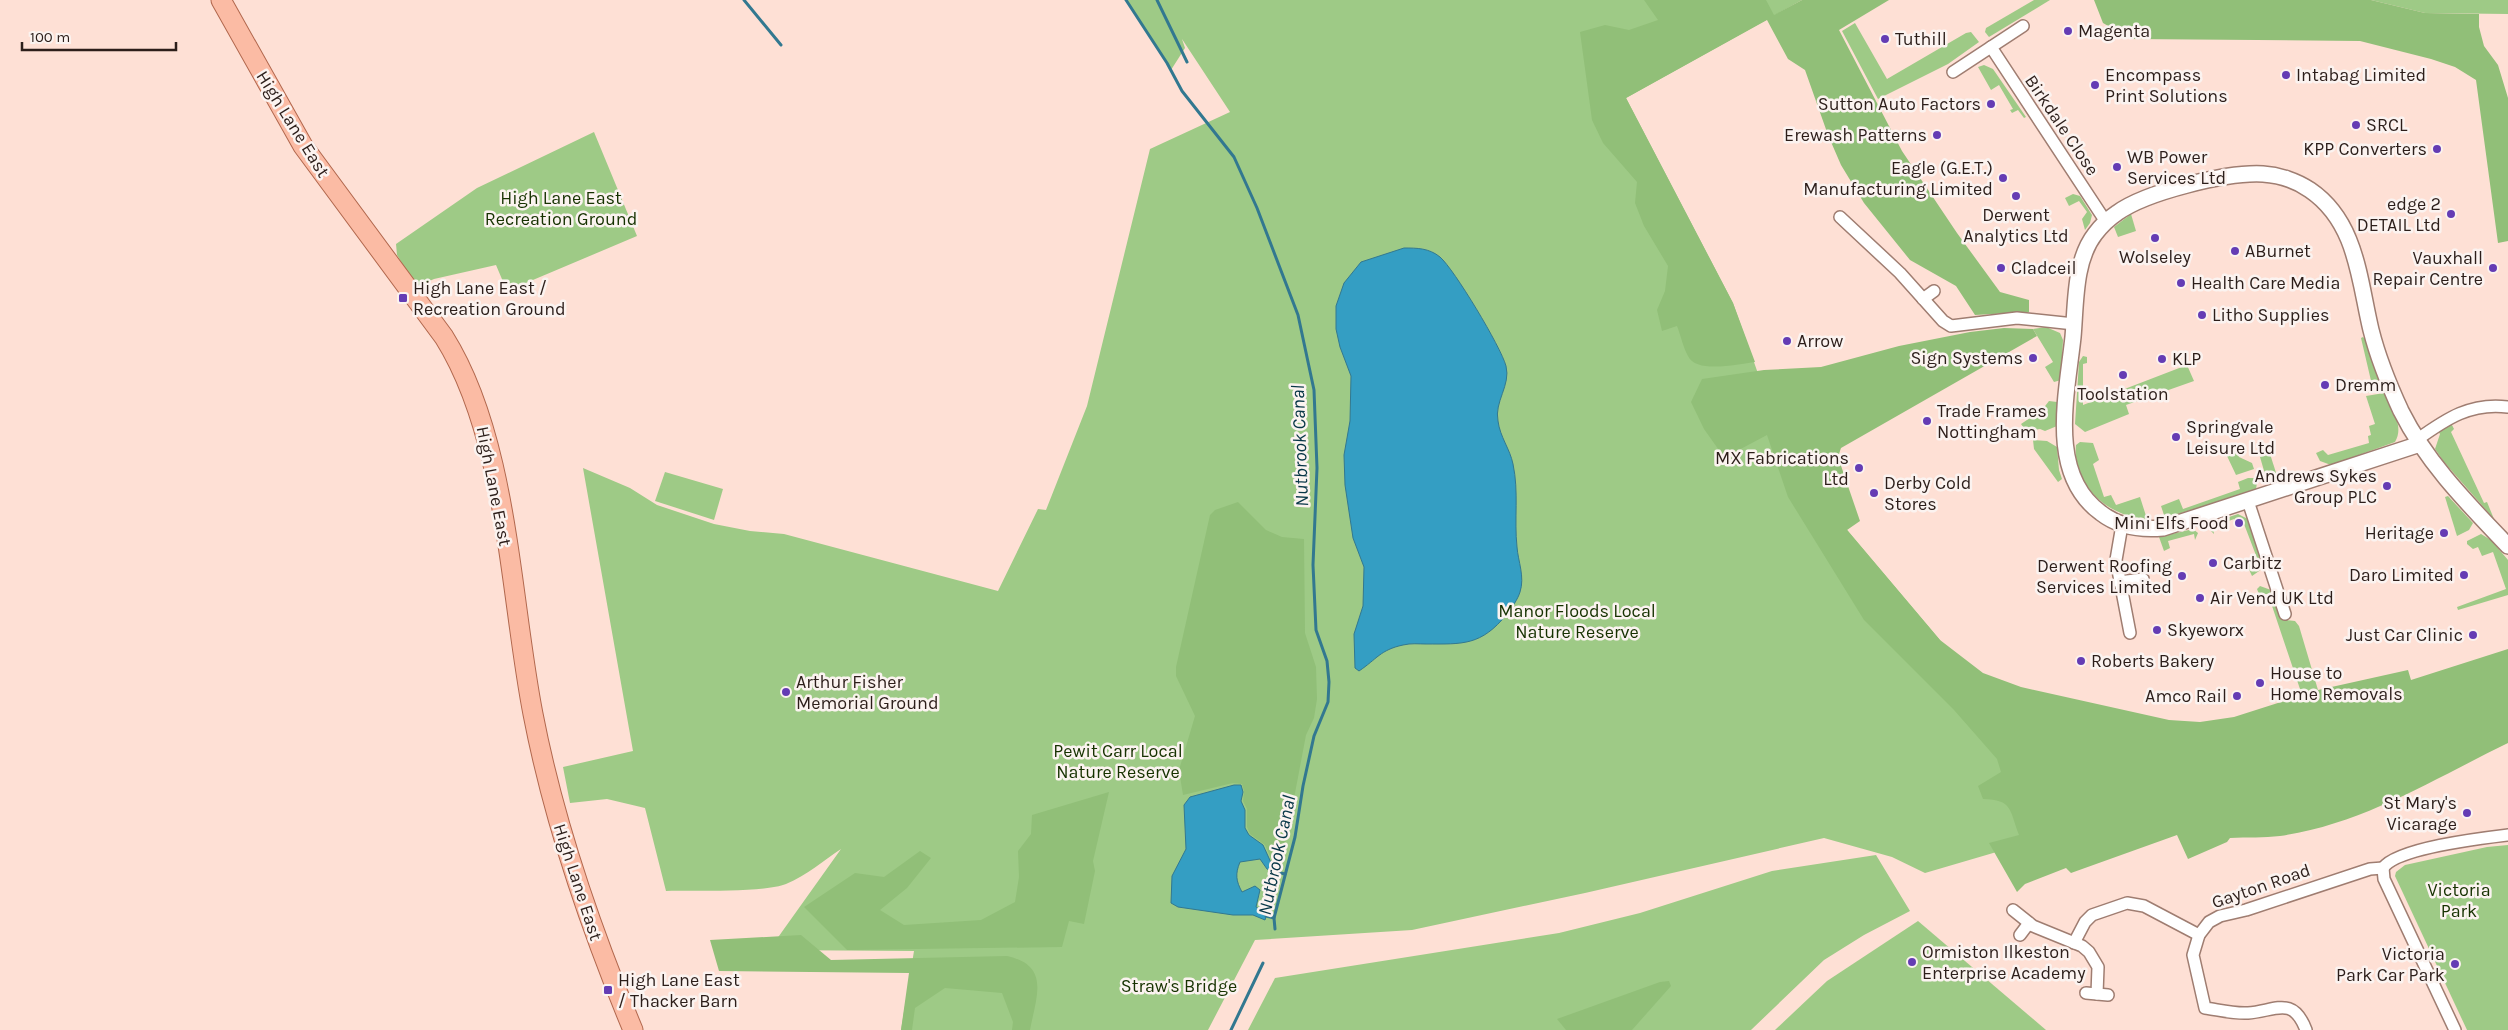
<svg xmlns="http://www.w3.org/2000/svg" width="2508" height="1030" viewBox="0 0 2508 1030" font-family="Karla,sans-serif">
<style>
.green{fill:#9eca86}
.forest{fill:#91bf78}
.water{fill:#349ec3;stroke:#327890}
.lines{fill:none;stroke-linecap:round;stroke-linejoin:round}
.stream{stroke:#327890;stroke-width:3}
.minor-casing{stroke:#9f7d71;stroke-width:14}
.tertiary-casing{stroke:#9f7d71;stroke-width:18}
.primary-casing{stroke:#b1674d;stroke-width:21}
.minor{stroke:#fff;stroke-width:11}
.tertiary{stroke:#fff;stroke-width:15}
.primary{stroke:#fbbba4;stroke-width:19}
.poi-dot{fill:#643cb4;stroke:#fbf3f0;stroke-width:2}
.labels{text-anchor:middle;stroke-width:5;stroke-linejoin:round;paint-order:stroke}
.poi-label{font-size:18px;fill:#2c1e1a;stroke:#fbf3f0;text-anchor:start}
.street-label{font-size:18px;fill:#2c1e1a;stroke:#fbf3f0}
.park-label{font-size:18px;fill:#163200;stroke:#fbf3f0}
.water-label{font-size:19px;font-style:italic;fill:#063646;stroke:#fbf3f0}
</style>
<rect width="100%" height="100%" fill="#fee0d5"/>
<g class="green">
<path d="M1126,0h676l-176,98 107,205 56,158 151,179 97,200 -112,33 -33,-16 -68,-19 -239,55 -173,37 -157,10 -47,90h-307l13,-79 -145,-1 72,-101c-18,12 -34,26 -55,35 -23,9 -92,6 -120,7l-21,-83 -38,-9 -37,4 -7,-36 70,-16 -50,-283 47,20 27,17 57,19 36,7 34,3 214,57 40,-82 8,1 41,-104 63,-257 80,-37 -48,-73 3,9 -14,22z"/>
<path d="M2034,0h16l-61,37 -4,-5 1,-4z"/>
<path d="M2371,0h137v14l-83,-1z"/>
<path d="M1855,23l32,56 79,-46 5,-1 8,10 -31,22 -70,35 -36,-68z"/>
<path d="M1984,65l9,4 33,48 -2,1 -6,-8 -6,3 -2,-3 3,-1 -14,-24 -8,5 -13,-23z"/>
<path d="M594,132l43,104 -130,55 -11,-26 -62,14 -18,8 -19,-32 -1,-11 81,-56z"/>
<path d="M2073,194l7,2 12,19 -2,8 -5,7 -3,-11 5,-7 -8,-11 -10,5 -4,-8z"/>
<path d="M2131,214l5,17 -18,6 -4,-10z"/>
<path d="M2046,327l14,6 3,7 -2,40 -7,2 -9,-15 8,-5 -20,-33z"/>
<path d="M2363,337l2,2 18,50 -17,4 -2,-6 8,-2 -11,-47z"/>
<path d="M2083,356l4,1v6l-4,1v41l104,-40 7,16 -68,24 3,9 -44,18 -10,-8 4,-62z"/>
<path d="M2384,393c7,15 21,33 11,49l-64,23 -11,-4 -4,-8 7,-3 5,5 41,-12 -1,-7 3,-1 -2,-9 6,-2 -9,-28z"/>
<path d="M2049,401l8,1 1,3 -1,21 -12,5 -5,-2 -14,2 -5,-7 21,-14z"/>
<path d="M2451,423l3,6 -3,3 33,71 3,-1 7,17 -50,-57 -9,-13 5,-15 -2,-3z"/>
<path d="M2033,440l14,1 10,6 2,23 3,9 -4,3 -24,-33z"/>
<path d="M2080,442l13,1 6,17 -6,4 11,33 7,-2 5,10 24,-8 7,22c-38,-2 -75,-33 -71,-74z"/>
<path d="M2237,453l2,4 13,6 2,6 -18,6 -9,-19z"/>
<path d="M2270,454l9,28 -5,2 -7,-3 -7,-24z"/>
<path d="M665,472l58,17 -9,31 -59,-19z"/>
<path d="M2248,478h7l2,4 -1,8 -91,28 -4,-12 18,-7 4,10 57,-20 -2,-7z"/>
<path d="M2448,496l25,27 -4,7 -12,6 -12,-39z"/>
<path d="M2238,514l10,5 14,43v7l-10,7 -6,-13 11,-5 -13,-34 -8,2 -2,-7 -21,8 1,7 -5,-5 2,-6z"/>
<path d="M2193,529l5,4 -3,7 -1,-6 -26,7 2,7 -6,3 -5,-14z"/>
<path d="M2481,534l10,6 17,20v35l-50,15 -1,-3 49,-18 -13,-37 -11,4 -4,-9 -5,2 -6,-5v-3z"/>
<path d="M2260,586l11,4 10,25 4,5 10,1 4,5 19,64 -16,5 -34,-101h-9l-2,-5z"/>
<path d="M2508,845v185h-41l-72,-154 1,-4 9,-7 82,-18z"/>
<path d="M1876,855l34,56 -46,24 -40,25 -73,70h-503l27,-52 284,-45 81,-20 132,-42z"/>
<path d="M1918,921l128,109h-271l52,-49z"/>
</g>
<g class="forest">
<path d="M1644,0h122l8,15 28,-15h87l-50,30 63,121 55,82 43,59 29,8v12l-54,3 -19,-29 -46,-26 -46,-57 -23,-38 -13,-30 -23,-65 -17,-11 -21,-39 -141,78 107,205 22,59c-17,2 -59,12 -67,-6 -5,-9 -7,-20 -11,-30l-15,5 -5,-21 8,-19 3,-25 -24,-40 -9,-23 2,-21 -34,-39 -11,-23 -12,-88 25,-7 24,5 29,-10z"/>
<path d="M2094,0h277l54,13 54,1v13l5,19 14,19 10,33v143l-10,2 -22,-163 -21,-13 -24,-8 -71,-18 -229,-2 -28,-16z"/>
<path d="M2004,328l29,1 4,7 -196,112 -3,9 22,64 -13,9 93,110 43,33 38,14 148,33 31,2 34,-5 84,-27 90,-20 3,10 97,-31v94c-74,36 -145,81 -228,93 -16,2 -33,1 -50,2l-3,4 -39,17 -11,-24 -106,38 -5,-5 -41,16 -8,8 -28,-49 30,-8c-10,-26 -6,-35 -36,-36l-5,-13 23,-14 -4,-13 -43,-49 -90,-90 -76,-123 -21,-62 -32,17 -14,1 -17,-24 -13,-27 11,-23 62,-9 57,-3 78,-21 71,-14z"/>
<path d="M1238,502l28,28 16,7 22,2 1,94 11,34 1,32 -3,19 -8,17 -25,132h-6l-10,-22 -15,-11 -3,-7v-18l-4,-8 1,-10 -2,-7 -9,-1 -50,12 -4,-25 16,-54 -19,-40v-9l34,-152 5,-5z"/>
<path d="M1109,792l-16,69 2,10 -11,53 -15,-3 -7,26 -215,3 -43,-43 51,-34 29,4 36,-26 11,7 -24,30 -27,22 24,15 77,-5 34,-18 4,-25 -1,-26 13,-17 1,-19z"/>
<path d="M801,935l30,25 176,-4c44,10 29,41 23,74h-18l1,-8 -11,-29 -57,-5 -30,20 -3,22h-11l8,-57 -190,-2 -9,-31z"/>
<path d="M1669,981l2,5 -39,44h-66l-9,-11 103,-37z"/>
</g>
<g class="water">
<path d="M1404,248c13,0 25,0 36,9 14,12 61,90 66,109 5,19 -12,36 -8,55 2,16 12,28 15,43 6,28 1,55 4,83 1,14 8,30 3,45 -2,7 -9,17 -13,22 -26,32 -44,30 -81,30 -7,0 -15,-1 -23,1 -23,5 -26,14 -44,26l-4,-3 -1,-34 9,-28 1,-39 -11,-29 -8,-53 -1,-30 6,-34 1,-45 -11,-29 -4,-18v-23l8,-23 17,-21z"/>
<path d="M1234,785h7l2,7 -2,9 4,9v18l4,7 14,10 10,22 4,3 -1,3 -9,-4 -7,-10 -20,3c-5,12 -4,19 2,30l13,-6 5,4 -4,17 11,6 -2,7 -12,-5h-20l-55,-8 -7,-4 1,-27 14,-27 -2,-44 6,-8z"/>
</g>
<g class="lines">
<g class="stream">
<path d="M744,0l37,45"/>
<path d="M1126,0l41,63 15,28 52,66 23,51 41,107 16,75 3,78 -4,97 3,65 11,31 2,21 -1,20 -14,34 -11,50 -8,51 -21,81 1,11"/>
<path d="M1157,0l30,62"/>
<path d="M1276,872l9,2"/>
<path d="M1266,916l8,2"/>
<path d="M1231,1030l32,-67"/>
</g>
<defs>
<g id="minor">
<path d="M1991,47l115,175"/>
<path d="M1953,72l70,-46"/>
<path d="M1840,217l60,56 43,48 8,5 66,-8 57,6"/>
<path d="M1923,299l11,-8"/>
<path d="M2418,439c28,-20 53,-37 90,-32"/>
<path d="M2248,501l37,113"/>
<path d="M2122,525l-6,35 14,73"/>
<path d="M2119,582l24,-3"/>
<path d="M2383,868l1,11 71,151"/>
<path d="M2383,868c14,-20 100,-30 125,-33"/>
<path d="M2013,910l20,16 49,20 7,6 9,15 -1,27"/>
<path d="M2020,935l9,-12"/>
<path d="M2074,943l11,-21 7,-7 35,-12 17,3 55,29"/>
<path d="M2086,993l22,2"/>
<path d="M2306,1030c-13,-35 -31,-19 -58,-17 -14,1 -29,-3 -43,-5l-12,-53 6,-20 10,-13 11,-6 26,-6 124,-41 13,-1"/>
</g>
<path id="tertiary" d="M2420,444l-257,84c-22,2 -44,-1 -62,-15 -54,-39 -34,-119 -28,-176 3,-33 1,-76 22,-103 6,-8 13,-15 22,-21 29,-21 110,-41 146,-39 16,1 34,7 47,16 47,32 49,90 61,140 7,28 18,55 30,81 26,52 67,93 107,135"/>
<path id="primary" d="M221,0l82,146 141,191c64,102 66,259 89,377 21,109 57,213 100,316"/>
</defs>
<use href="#minor" class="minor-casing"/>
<use href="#tertiary" class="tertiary-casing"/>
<use href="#primary" class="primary-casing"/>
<use href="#minor" class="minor"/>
<use href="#tertiary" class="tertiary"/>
<use href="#primary" class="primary"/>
</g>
<g class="poi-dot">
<circle cx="2068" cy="31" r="5"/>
<circle cx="1885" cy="39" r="5"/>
<circle cx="2286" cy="75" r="5"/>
<circle cx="2095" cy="85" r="5"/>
<circle cx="1991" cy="104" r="5"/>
<circle cx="2356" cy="125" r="5"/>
<circle cx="1937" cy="135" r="5"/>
<circle cx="2437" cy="149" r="5"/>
<circle cx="2117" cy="167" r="5"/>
<circle cx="2003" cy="178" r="5"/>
<circle cx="2016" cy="196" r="5"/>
<circle cx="2451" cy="214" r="5"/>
<circle cx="2155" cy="238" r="5"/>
<circle cx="2235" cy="251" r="5"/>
<circle cx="2001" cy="268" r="5"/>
<circle cx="2493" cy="268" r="5"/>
<circle cx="2181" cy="283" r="5"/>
<rect x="398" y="293" width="10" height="10" rx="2.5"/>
<circle cx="2202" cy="315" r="5"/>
<circle cx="1787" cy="341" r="5"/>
<circle cx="2033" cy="358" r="5"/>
<circle cx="2162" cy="359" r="5"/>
<circle cx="2123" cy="375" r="5"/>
<circle cx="2325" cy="385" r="5"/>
<circle cx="1927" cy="421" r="5"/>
<circle cx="2176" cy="437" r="5"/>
<circle cx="1859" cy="468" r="5"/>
<circle cx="2387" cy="486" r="5"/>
<circle cx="1874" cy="493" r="5"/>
<circle cx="2239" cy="523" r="5"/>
<circle cx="2444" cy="533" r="5"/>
<circle cx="2213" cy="563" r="5"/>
<circle cx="2464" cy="575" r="5"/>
<circle cx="2182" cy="576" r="5"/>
<circle cx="2200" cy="598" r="5"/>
<circle cx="2157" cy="630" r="5"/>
<circle cx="2473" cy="635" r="5"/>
<circle cx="2081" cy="661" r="5"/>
<circle cx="2260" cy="683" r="5"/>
<circle cx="786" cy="692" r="5"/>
<circle cx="2237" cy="696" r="5"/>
<circle cx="2467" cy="813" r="5"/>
<circle cx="1912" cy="962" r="5"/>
<circle cx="2455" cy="964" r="5"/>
<rect x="603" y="985" width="10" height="10" rx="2.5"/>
</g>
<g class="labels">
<g class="poi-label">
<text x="2078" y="37">Magenta</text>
<text x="1895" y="45">Tuthill</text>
<text x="2105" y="81">Encompass<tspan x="2105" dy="21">Print Solutions</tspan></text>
<text x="2296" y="81">Intabag Limited</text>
<text x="1981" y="110" text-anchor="end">Sutton Auto Factors</text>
<text x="2366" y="131">SRCL</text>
<text x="1927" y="141" text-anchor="end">Erewash Patterns</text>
<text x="2427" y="155" text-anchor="end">KPP Converters</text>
<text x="2127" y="163">WB Power<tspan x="2127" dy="21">Services Ltd</tspan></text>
<text x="1993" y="174" text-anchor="end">Eagle (G.E.T.)<tspan x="1993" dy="21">Manufacturing Limited</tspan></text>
<text x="2441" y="210" text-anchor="end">edge 2<tspan x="2441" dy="21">DETAIL Ltd</tspan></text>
<text x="2016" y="221" text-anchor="middle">Derwent<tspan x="2016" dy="21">Analytics Ltd</tspan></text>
<text x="2245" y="257">ABurnet</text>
<text x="2155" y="263" text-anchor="middle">Wolseley</text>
<text x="2483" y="264" text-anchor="end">Vauxhall<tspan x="2483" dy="21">Repair Centre</tspan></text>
<text x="2011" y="274">Cladceil</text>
<text x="2191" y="289">Health Care Media</text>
<text x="413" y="294">High Lane East /<tspan x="413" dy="21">Recreation Ground</tspan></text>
<text x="2212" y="321">Litho Supplies</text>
<text x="1797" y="347">Arrow</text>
<text x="2023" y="364" text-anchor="end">Sign Systems</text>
<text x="2172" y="365">KLP</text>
<text x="2335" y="391">Dremm</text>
<text x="2123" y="400" text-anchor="middle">Toolstation</text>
<text x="1937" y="417">Trade Frames<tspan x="1937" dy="21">Nottingham</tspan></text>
<text x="2186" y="433">Springvale<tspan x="2186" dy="21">Leisure Ltd</tspan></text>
<text x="1849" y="464" text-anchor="end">MX Fabrications<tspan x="1849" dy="21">Ltd</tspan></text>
<text x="2377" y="482" text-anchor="end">Andrews Sykes<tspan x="2377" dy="21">Group PLC</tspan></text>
<text x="1884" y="489">Derby Cold<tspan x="1884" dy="21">Stores</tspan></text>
<text x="2229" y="529" text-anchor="end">Mini Elfs Food</text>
<text x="2434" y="539" text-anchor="end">Heritage</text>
<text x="2223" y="569">Carbitz</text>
<text x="2172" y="572" text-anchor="end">Derwent Roofing<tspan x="2172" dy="21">Services Limited</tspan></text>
<text x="2454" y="581" text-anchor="end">Daro Limited</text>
<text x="2210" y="604">Air Vend UK Ltd</text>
<text x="2167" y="636">Skyeworx</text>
<text x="2463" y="641" text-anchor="end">Just Car Clinic</text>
<text x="2091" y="667">Roberts Bakery</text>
<text x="2270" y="679">House to<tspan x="2270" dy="21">Home Removals</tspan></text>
<text x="796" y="688">Arthur Fisher<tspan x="796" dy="21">Memorial Ground</tspan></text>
<text x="2227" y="702" text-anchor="end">Amco Rail</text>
<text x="2457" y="809" text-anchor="end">St Mary's<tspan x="2457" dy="21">Vicarage</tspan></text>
<text x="1922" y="958">Ormiston Ilkeston<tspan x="1922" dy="21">Enterprise Academy</tspan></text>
<text x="2445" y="960" text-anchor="end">Victoria<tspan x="2445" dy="21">Park Car Park</tspan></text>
<text x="618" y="986">High Lane East<tspan x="618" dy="21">/ Thacker Barn</tspan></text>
</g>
<g class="street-label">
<text transform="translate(293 124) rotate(58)" y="6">High Lane East</text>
<text transform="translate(2062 125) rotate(56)" y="6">Birkdale Close</text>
<text transform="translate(494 486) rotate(79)" y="6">High Lane East</text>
<text transform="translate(578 882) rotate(72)" y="6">High Lane East</text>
<text transform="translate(2261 886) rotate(-19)" y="6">Gayton Road</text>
</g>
<g class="park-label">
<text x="561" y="204">High Lane East<tspan x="561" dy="21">Recreation Ground</tspan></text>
<text x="1577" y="617">Manor Floods Local<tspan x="1577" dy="21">Nature Reserve</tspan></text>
<text x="1118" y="757">Pewit Carr Local<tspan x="1118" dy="21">Nature Reserve</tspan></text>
<text x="2459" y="896">Victoria<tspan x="2459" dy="21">Park</tspan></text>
<text x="1179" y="992">Straw's Bridge</text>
</g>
<g class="water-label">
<text transform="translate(1299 446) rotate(-92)" y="7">Nutbrook Canal</text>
<text transform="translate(1276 855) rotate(-78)" y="7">Nutbrook Canal</text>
</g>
</g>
<path d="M22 42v8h154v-8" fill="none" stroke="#2c1e1a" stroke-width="2.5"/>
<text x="30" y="42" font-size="15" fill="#2c1e1a" stroke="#fbf3f0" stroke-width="4" paint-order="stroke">100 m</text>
</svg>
